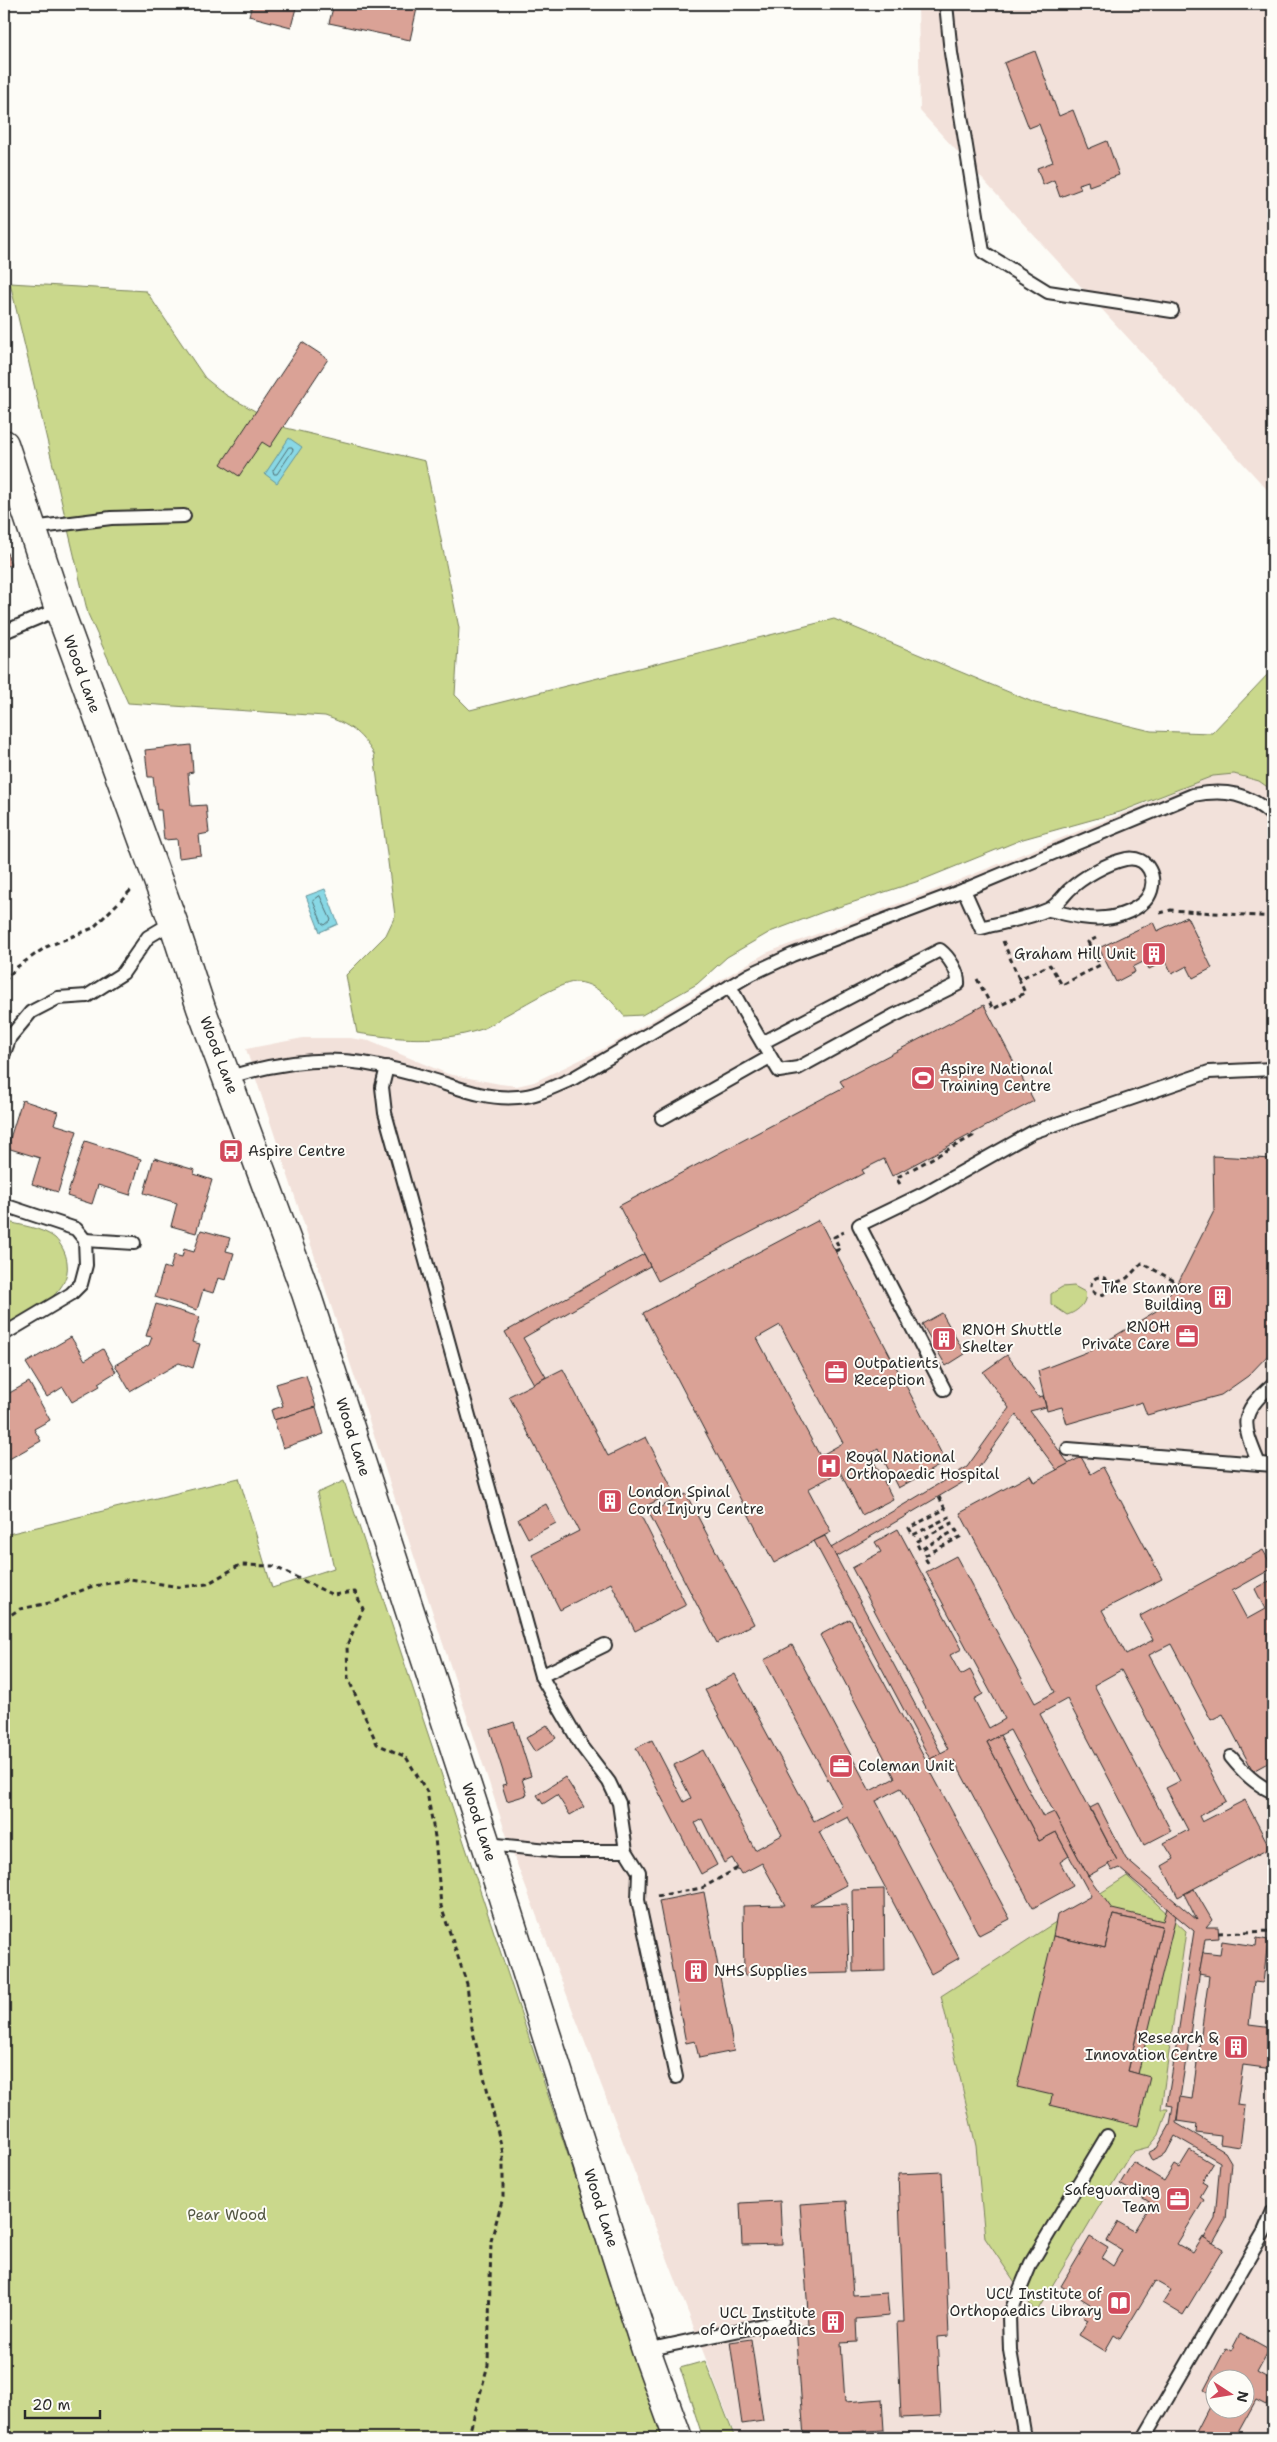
<svg xmlns="http://www.w3.org/2000/svg" width="1277" height="2442" viewBox="0 0 1277 2442" font-family="'Shantell Sans',sans-serif">
<style>
.built{fill:#f2e1da;fill-rule:evenodd}
.green{fill:#cad88c;stroke:#7a825c}
.water{fill:#89d8e5;stroke:#63939b}
.lines{fill:none;stroke-linecap:round;stroke-linejoin:round}
.shore{stroke:#517075;stroke-width:1}
.building{fill:#daa296;stroke:#2b2b2b;fill-rule:evenodd}
.lane-casing{stroke:#2b2b2b;stroke-width:16}
.secondary-casing{stroke:#2b2b2b;stroke-width:31}
.path{stroke:#2b2b2b;stroke-width:3;stroke-dasharray:5 4;stroke-linecap:butt}
.lane{stroke:#fdfcf7;stroke-width:12}
.secondary{stroke:#fdfcf7;stroke-width:28}
.labels{text-anchor:middle;stroke-width:4;stroke-linejoin:round;paint-order:stroke}
.street-label{font-size:15px;fill:#2b2b2b;stroke:#fdfcf7}
.poi-label{font-size:15px;fill:#2b2b2b;stroke:#fdfcf7;text-anchor:start}
.park-label{font-size:15px;fill:#535643;stroke:#fdfcf7}
</style>
<rect width="100%" height="100%" fill="#fdfcf7"/>
<filter id="ink" filterUnits="userSpaceOnUse"><feTurbulence type="fractalNoise" baseFrequency=".02" numOctaves="2"/><feDisplacementMap in="SourceGraphic" scale="10" xChannelSelector="R" yChannelSelector="G"/><feConvolveMatrix kernelMatrix="1 2 1 2 8 2 1 2 1" color-interpolation-filters="sRGB"/></filter>
<g filter="url(#ink)">
<g class="built">
<path d="M918,4h355v492l-353,-385z"/>
<path d="M1234,774l25,7 14,10v1647h-537l-226,-592 -264,-797 57,-11h47l19,3 79,33 52,10 17,2 17,-4 75,-36 157,-93 171,-64 276,-113zM1214,2380h30v30h-30z"/>
</g>
<g class="green">
<path d="M10,283l136,8 59,87 21,17 60,33 139,33 34,167 -4,67 15,15 364,-91 201,84 116,28 61,2 57,-60 4,-14v132l-14,-10 -25,-7 -21,2 -93,36 -97,27 -101,41 -99,32 -53,20 -43,25 -30,27 -55,31 -18,1c-12,-15 -28,-34 -49,-34 -17,1 -57,27 -73,35 -7,5 -15,11 -23,13 -40,13 -82,9 -122,3l-11,-58 40,-40 9,-19 -21,-162c-15,-23 -24,-29 -49,-38l-197,-13 -40,-89z"/>
<path d="M4,1221c15,4 39,7 51,17 6,6 11,15 12,24 5,34 -39,50 -63,64z"/>
<path d="M1074,1286l11,6c3,11 -8,20 -18,23l-16,-11v-10l11,-7z"/>
<path d="M239,1478l33,110 62,-20 -17,-75 27,-12 318,957h-658v-903z"/>
<path d="M1127,1876l59,55 -25,178h7l-9,26 -10,12 -15,4 -5,5 -93,157 -51,-75 -9,-92 -35,-150z"/>
<path d="M705,2361l30,77h-32l-23,-70z"/>
</g>
<g class="water">
<path d="M289,438l13,9 -25,36 -12,-9z"/>
<path d="M325,889l13,35 -18,8 -14,-36z"/>
</g>
<g class="lines">
<g class="shore">
<path d="M289,447h3l1,3 -16,24h-3l-1,-3z"/>
<path d="M320,896l11,24 -6,5 -3,-2 -9,-22z"/>
</g>
</g>
<g class="building">
<path d="M252,4h45l-6,23 -42,-11z"/>
<path d="M334,4h84l-8,36 -81,-17z"/>
<path d="M1035,51l24,65 14,-6 15,39 19,-8 12,34 -30,11 -1,-5 -9,3 2,5 -21,8 -6,-17 -11,5 -6,-17 16,-6 -14,-38 -10,4 -25,-65z"/>
<path d="M302,342l26,17 -58,88 -8,-5 -23,34 -18,-12z"/>
<path d="M4,544l7,21 -7,2z"/>
<path d="M191,745l2,27 -5,1 3,33 15,-1 3,28 -10,2 2,20 -22,3 -2,-19 -13,1 -3,-30h-4l-4,-33h-5l-3,-27z"/>
<path d="M1187,917l25,51 -19,10 -6,-12 -15,8 -6,-13 -17,8 -4,-8 -12,6 2,5 -19,10 -17,-34 54,-26 4,9z"/>
<path d="M984,1005l50,96 -142,75 -8,-17 -22,11 2,3 -206,108 -39,-75 225,-119 -4,-6z"/>
<path d="M22,1100l36,12 -4,12 23,7 -19,61 -26,-8 8,-26 -33,-10z"/>
<path d="M85,1141l56,18 -11,36 -32,-10 -6,19 -25,-8z"/>
<path d="M1213,1156l60,3v187l-3,7 -22,23 -27,19 -74,20 -5,-13 -75,22 -5,-17 -15,4 -9,-40 54,-21 64,-39 22,-28 36,-72z"/>
<path d="M154,1158l41,12 -1,4 18,6 -16,53 -25,-7 6,-23 -33,-10z"/>
<path d="M819,1220l127,242 -48,26 -20,-39 -8,5 23,45 -31,16 -22,-43 -32,17 23,43 -57,31 -131,-250zM780,1325l63,118 -23,13 -63,-118z"/>
<path d="M201,1230l29,8 -4,13 8,2 -8,27 -8,-2 -5,15 -10,-3 -6,20 -42,-13 9,-30 6,2 4,-14 8,2 2,-8 10,3z"/>
<path d="M644,1254l6,12 -127,72 23,39 -12,7 -29,-52z"/>
<path d="M156,1304l44,13 -8,25 8,2 -7,24 -14,-5 -49,28 -15,-26 34,-20 3,-8 -6,-1z"/>
<path d="M942,1313l23,41 -19,12 -24,-42z"/>
<path d="M71,1337l14,23 18,-11 13,23 -18,11 2,3 -28,16 -9,-15 -16,10 -21,-34z"/>
<path d="M1007,1355l31,42 5,-1 3,11 -16,4 39,53 -12,6 -41,-55 -44,62 -136,80 -5,-9 136,-81 42,-59 -26,-36z"/>
<path d="M563,1369l45,87 38,-19 28,55 -36,18 48,95 -51,26 -24,-48 -51,27 -28,-55 47,-24 -70,-135z"/>
<path d="M306,1375l10,32 -42,13 -3,-10 12,-4 -7,-22z"/>
<path d="M29,1382l21,38 -16,9 7,12 -37,21v-66z"/>
<path d="M316,1407l8,27 -41,14 -9,-28z"/>
<path d="M1081,1457l10,17 12,-7 59,112 -60,31 24,44 27,-14 -13,-24 123,-66 10,18 -41,23 15,28 18,-10 -10,-20 18,-10v181l-20,11 -30,-57 -12,6 -40,-76 -22,11 77,146 -27,15 3,6 43,-22 25,48 -92,49 -16,-31 12,-7 -10,-16 24,-13 -22,-42 14,-7 -59,-111 -27,15 77,146 -27,14 -77,-146 -27,15 77,146 -29,16 -78,-146 -23,12 52,99 17,-9 13,24 -9,6 13,24 -40,22 -79,-148 -23,12 79,147 -31,16 -78,-147 -25,13 83,157 -28,16 -83,-157 -29,15 28,53 -37,20 37,-1 2,69 -105,2 -1,-69 42,-1 -23,-42 -21,11 -9,-16 -8,5 -22,-44 -7,4 22,42 -16,9 -65,-126 16,-8 32,62 7,-4 -17,-33 29,-15 52,100 27,-15 -77,-145 30,-16 79,147 28,-15 -78,-146 28,-15 78,146 25,-13 -75,-143 30,-16 76,142 22,-12 -96,-181 29,-16 -6,-10 23,-13 64,120 -12,6 11,20 9,-5 13,24 -9,5 15,29 16,-9 -79,-147 30,-16 79,147 20,-11 -95,-179 70,-38 4,7z"/>
<path d="M686,1494l68,130 -37,19 -68,-130z"/>
<path d="M546,1504l10,19 -28,15 -10,-19z"/>
<path d="M825,1536l116,217 -11,6 -116,-218z"/>
<path d="M514,1722l17,54 -9,3 5,16 -20,6 -5,-16 5,-1 -17,-54z"/>
<path d="M547,1725l9,13 -21,14 -9,-14z"/>
<path d="M1000,1735l43,82 11,-5 34,64 24,33 51,12 4,-13 9,8 -38,158 -10,-3 34,-145 -49,-11 -8,33 -52,-12 4,-21 34,-19 -35,-64 -17,9 -52,-99z"/>
<path d="M565,1777l19,30 -14,8 -13,-20 -14,9 -6,-9z"/>
<path d="M1098,1804l28,55 71,61 -13,-26 10,-5 18,31 -6,7h12l1,11 -14,1 -29,184 49,29 6,10 -5,58 -13,23 -9,-5 11,-19 5,-57 -45,-26 -9,17 -5,4 -9,4 -4,-8 9,-5 13,-23 3,-19 -6,-1 27,-174 -75,-63 -7,3 -4,-7 9,-4 -27,-52z"/>
<path d="M884,1889l1,82 -32,1 -1,-82z"/>
<path d="M704,1892l30,159 -35,7 -4,-17 -9,2 -27,-142z"/>
<path d="M1113,1915l49,11 -34,145 22,6 -12,49 -88,-21 2,-10 -35,-8 36,-151 52,12z"/>
<path d="M1257,1938l11,2 -5,43 -9,-1 -5,43 24,3v41l-30,-4 -6,40 8,1 -5,41 -20,-3 1,-8 -25,-3 1,-9 -20,-3 3,-24 12,2 17,-123 -10,-2 4,-22 17,2 2,-13 34,5z"/>
<path d="M1190,2150l23,14 -11,18 5,3 -7,12 4,3 -27,44 16,9 10,-16 20,12 -40,66 -20,-12 8,-13 -16,-9 -35,58 -6,-4 -9,16 -26,-16 9,-15 -5,-3 7,-13 -29,-18 29,-49 18,11 -6,10 11,8 9,-16 -15,-9 11,-19 16,9 17,-28 -31,-19 13,-22 31,19 10,-16 5,3z"/>
<path d="M942,2172l7,164 -12,1 4,79 -40,2 -4,-96h7l-6,-148z"/>
<path d="M780,2201l2,43 -40,1 -2,-42z"/>
<path d="M846,2201l7,94 34,-2 2,23 -33,3 1,23 -16,1 4,59 37,-3 2,31 -36,2v6h-44l-8,-112 13,-1 -9,-121z"/>
<path d="M1240,2334l29,16 -12,22 16,9v10l-7,14 -10,-5 -21,38h-42l21,-41v13h30v-30h-30v16l-10,-6 22,-42 5,3z"/>
<path d="M751,2339l12,82 -21,3 -12,-82z"/>
</g>
<g class="lines">
<defs>
<g id="lane">
<path d="M946,4l5,49 32,199 65,40 124,19"/>
<path d="M32,528l79,-10 73,-2"/>
<path d="M4,632l55,-23"/>
<path d="M964,890l17,38c21,-6 46,-9 66,-18 9,-3 16,-14 22,-20 14,-13 38,-27 57,-31 22,-4 33,20 22,38 -8,12 -29,20 -43,21 -19,2 -38,-4 -56,-8"/>
<path d="M730,986c15,29 32,57 49,85l19,-3 95,-52 65,-32c1,-12 -9,-27 -18,-34l-178,93"/>
<path d="M4,1053l6,-16 21,-25 27,-14 29,-2 36,-23 25,-36 25,-15"/>
<path d="M387,1067l-5,20 3,26 156,563 40,69 28,37 10,21 7,48 13,21 -1,28 38,177"/>
<path d="M229,1077c43,-13 90,-21 134,-14 23,4 45,9 67,16 29,9 57,21 88,18 19,-1 37,-11 54,-18l179,-105 41,-19 172,-65 229,-95c32,-6 56,-2 80,21"/>
<path d="M662,1118l108,-61"/>
<path d="M4,1205l72,24 9,11 1,25 -5,19 -10,10 -67,40"/>
<path d="M85,1240l49,3"/>
<path d="M944,1389l-85,-164 64,-31 110,-62 176,-60 64,-3"/>
<path d="M1068,1449l205,16"/>
<path d="M1259,1464c-17,-41 -21,-49 14,-80"/>
<path d="M541,1676l64,-31"/>
<path d="M1231,1757c13,16 24,27 42,35"/>
<path d="M486,1844l73,7h67"/>
<path d="M646,2350l136,-29"/>
<path d="M1025,2438l-15,-88 -1,-34 22,-53 76,-127"/>
<path d="M1144,2438l120,-206 9,-21"/>
</g>
<path id="secondary" d="M4,444l55,165 114,313 28,86 105,285 180,551 160,506 32,88"/>
</defs>
<use href="#lane" class="lane-casing"/>
<use href="#secondary" class="secondary-casing"/>
<g class="path">
<path d="M1160,913l11,-3 102,7"/>
<path d="M1003,941l16,38"/>
<path d="M977,979l16,30 32,-16 -6,-14 31,-14 12,20 38,-20 -12,-23 8,-4"/>
<path d="M4,981l13,-14 29,-20 47,-19 40,-40"/>
<path d="M900,1184l-4,-6 77,-42 -1,-2"/>
<path d="M835,1251l5,-2 -6,-12 10,-5"/>
<circle cx="1100" cy="1286" r="9"/>
<path d="M1109,1286l18,-8 15,-15 36,20"/>
<path d="M928,1563l-4,-7 36,-19 -4,-7 -36,20 -4,-8 36,-19 -3,-6 -36,18 -4,-7 36,-19 -6,-12"/>
<path d="M4,1619l16,-10 34,-7 36,-15 40,-8 50,8 27,-3 33,-19 33,1 60,29 22,-3 8,17 -16,36 1,33 29,66 29,13 21,35 8,45 6,69 26,78 5,44 31,125v44l-12,44 -3,124 -20,73"/>
<path d="M657,1896l45,-8 36,-20"/>
<path d="M1218,1933l55,-2"/>
</g>
<use href="#lane" class="lane"/>
<use href="#secondary" class="secondary"/>
</g>
</g>
<defs>
<symbol id="building-square" viewBox="-11 -11 22 22"><rect x="-9" y="-9" width="18" height="18" rx="4" fill="#d1495b" stroke="#fdfcf7"/><path d="M-4-6H4V6H1V3H-1V6H-4ZM-2.5-4.3h1.7v1.8h-1.7ZM.8-4.3h1.7v1.8H.8ZM-2.5-1h1.7V.8h-1.7ZM.8-1h1.7V.8H.8Z" fill="#fff"/></symbol>
<symbol id="stadium-square" viewBox="-11 -11 22 22"><rect x="-9" y="-9" width="18" height="18" rx="4" fill="#d1495b" stroke="#fdfcf7"/><path d="M0-5a6.5 5 0 1 0 0 10a6.5 5 0 1 0 0-10ZM-3.5-1.8h7v3.6h-7Z" fill="#fff"/></symbol>
<symbol id="bus-square" viewBox="-11 -11 22 22"><rect x="-9" y="-9" width="18" height="18" rx="4" fill="#d1495b" stroke="#fdfcf7"/><path d="M-5-6H5V4H4V6H2V4H-2V6H-4V4H-5ZM-3.5-4V0h7V-4ZM-3.5 1.2v1.5H-2V1.2ZM2 1.2v1.5H3.5V1.2Z" fill="#fff"/></symbol>
<symbol id="office-square" viewBox="-11 -11 22 22"><rect x="-9" y="-9" width="18" height="18" rx="4" fill="#d1495b" stroke="#fdfcf7"/><path d="M-6-3h4V-5.5h4V-3h4V5H-6ZM-1-4.5V-3h2v-1.5ZM-6 0V1H6V0Z" fill="#fff"/></symbol>
<symbol id="hospital-square" viewBox="-11 -11 22 22"><rect x="-9" y="-9" width="18" height="18" rx="4" fill="#d1495b" stroke="#fdfcf7"/><path d="M-5-5h3v3.5h4V-5h3V5h-3V1.5h-4V5h-3Z" fill="#fff"/></symbol>
<symbol id="library-square" viewBox="-11 -11 22 22"><rect x="-9" y="-9" width="18" height="18" rx="4" fill="#d1495b" stroke="#fdfcf7"/><path d="M-6-4Q-3-5.5-.7-3.5V5Q-3 3-6 4ZM6-4Q3-5.5 .7-3.5V5Q3 3 6 4Z" fill="#fff"/></symbol>
</defs>
<g fill-rule="evenodd">
<use href="#building-square" x="1140" y="940" width="28" height="28"/>
<use href="#stadium-square" x="909" y="1064" width="28" height="28"/>
<use href="#bus-square" x="217" y="1137" width="28" height="28"/>
<use href="#building-square" x="1206" y="1283" width="28" height="28"/>
<use href="#office-square" x="1173" y="1322" width="28" height="28"/>
<use href="#building-square" x="930" y="1325" width="28" height="28"/>
<use href="#office-square" x="822" y="1358" width="28" height="28"/>
<use href="#hospital-square" x="815" y="1452" width="28" height="28"/>
<use href="#building-square" x="596" y="1487" width="28" height="28"/>
<use href="#office-square" x="827" y="1752" width="28" height="28"/>
<use href="#building-square" x="682" y="1957" width="28" height="28"/>
<use href="#building-square" x="1222" y="2033" width="28" height="28"/>
<use href="#office-square" x="1164" y="2185" width="28" height="28"/>
<use href="#library-square" x="1105" y="2289" width="28" height="28"/>
<use href="#building-square" x="819" y="2308" width="28" height="28"/>
</g>
<g class="labels">
<g class="street-label">
<text transform="translate(82 674) rotate(70)" y="5">Wood Lane</text>
<text transform="translate(219 1055) rotate(69)" y="5">Wood Lane</text>
<text transform="translate(353 1437) rotate(72)" y="5">Wood Lane</text>
<text transform="translate(479 1822) rotate(72)" y="5">Wood Lane</text>
<text transform="translate(601 2208) rotate(72)" y="5">Wood Lane</text>
</g>
<g class="poi-label">
<text x="1136" y="959" text-anchor="end">Graham Hill Unit</text>
<text x="940" y="1074">Aspire National<tspan x="940" dy="17">Training Centre</tspan></text>
<text x="248" y="1156">Aspire Centre</text>
<text x="1202" y="1293" text-anchor="end">The Stanmore<tspan x="1202" dy="17">Building</tspan></text>
<text x="1170" y="1332" text-anchor="end">RNOH<tspan x="1170" dy="17">Private Care</tspan></text>
<text x="962" y="1335">RNOH Shuttle<tspan x="962" dy="17">Shelter</tspan></text>
<text x="854" y="1368">Outpatients<tspan x="854" dy="17">Reception</tspan></text>
<text x="846" y="1462">Royal National<tspan x="846" dy="17">Orthopaedic Hospital</tspan></text>
<text x="628" y="1497">London Spinal<tspan x="628" dy="17">Cord Injury Centre</tspan></text>
<text x="858" y="1771">Coleman Unit</text>
<text x="714" y="1976">NHS Supplies</text>
<text x="1218" y="2043" text-anchor="end">Research &amp;<tspan x="1218" dy="17">Innovation Centre</tspan></text>
<text x="1160" y="2195" text-anchor="end">Safeguarding<tspan x="1160" dy="17">Team</tspan></text>
<text x="1102" y="2299" text-anchor="end">UCL Institute of<tspan x="1102" dy="17">Orthopaedics Library</tspan></text>
<text x="816" y="2318" text-anchor="end">UCL Institute<tspan x="816" dy="17">of Orthopaedics</tspan></text>
</g>
<g class="park-label">
<text x="227" y="2220">Pear Wood</text>
</g>
</g>
<rect width="1277" height="2442" fill="none" stroke="#fdfcf7" stroke-width="20"/>
<rect x="10" y="10" width="1257" height="2422" fill="none" stroke="#2b2b2b" stroke-width="2" filter="url(#ink)"/>
<g transform="translate(1230 2394) rotate(102)"><circle r="24" fill="#fdfcf7" stroke="#a9a8a5"/>
<path d="M0-4L9 19L0 12L-9 19Z" fill="#d1495b"/>
<text y="-8" font-size="14" font-weight="bold" text-anchor="middle" fill="#2b2b2b">N</text>
</g>
<path d="M25 2410v8h75v-8" fill="none" stroke="#2b2b2b" stroke-width="2.5"/>
<text x="32" y="2410" font-size="15" fill="#2b2b2b" stroke="#fdfcf7" stroke-width="4" paint-order="stroke">20 m</text>
</svg>
